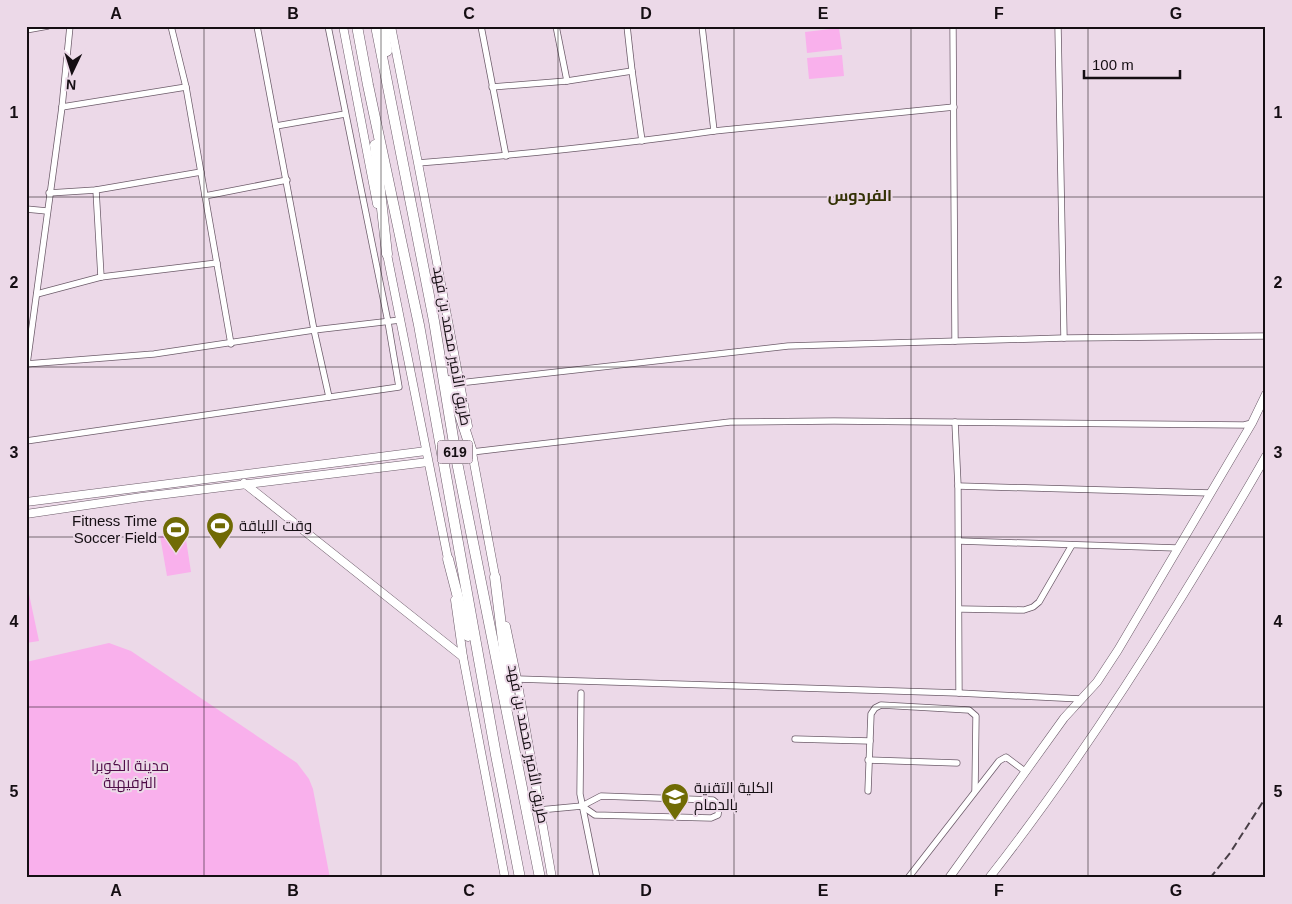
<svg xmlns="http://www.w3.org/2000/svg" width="1292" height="904" viewBox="0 0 1292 904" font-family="Arial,Cairo,sans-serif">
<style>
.green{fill:#f9b0ec}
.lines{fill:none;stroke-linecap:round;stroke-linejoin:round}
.street-casing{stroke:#6d5c6a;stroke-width:7}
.secondary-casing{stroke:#6d5c6a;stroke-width:9}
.highway-casing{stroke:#6d5c6a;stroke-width:11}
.street{stroke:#fff;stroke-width:5.5}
.secondary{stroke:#fff;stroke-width:8}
.highway{stroke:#fff;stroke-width:10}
.rail{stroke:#493f47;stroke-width:2;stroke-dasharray:8 4;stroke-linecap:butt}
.grid{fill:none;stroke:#150e13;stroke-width:1;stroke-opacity:0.55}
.labels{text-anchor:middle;stroke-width:4;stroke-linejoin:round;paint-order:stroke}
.shield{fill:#ecd9e8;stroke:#564b53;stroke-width:1}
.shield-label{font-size:14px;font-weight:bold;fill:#150e13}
.street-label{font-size:15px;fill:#150e13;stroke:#ecd9e8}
.poi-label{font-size:15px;fill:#150e13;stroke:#ecd9e8;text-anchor:start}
.park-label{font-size:15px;fill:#4f0d48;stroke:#ecd9e8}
.neighbourhood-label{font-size:16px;font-weight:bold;fill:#343206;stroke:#ecd9e8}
.neatline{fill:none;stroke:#150e13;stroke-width:2}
.grid-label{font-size:16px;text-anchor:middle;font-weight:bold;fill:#150e13}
</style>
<rect width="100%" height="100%" fill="#ecd9e8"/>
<g class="green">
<path d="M839,28l3,21 -35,4 -2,-21z"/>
<path d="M842,55l2,21 -35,3 -2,-21z"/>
<path d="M185,533l6,39 -24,4 -7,-40z"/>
<path d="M26,580l13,61 -13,2z"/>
<path d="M109,643l22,8 166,112 12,16 4,10 17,89h-304v-216z"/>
</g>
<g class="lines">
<defs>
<g id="street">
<path d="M171,26l15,61 45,257"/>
<path d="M257,26l57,304 15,67"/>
<path d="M481,26l25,130"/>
<path d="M556,26l11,55"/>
<path d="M627,26l5,45 10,70"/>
<path d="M953,26l2,315"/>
<path d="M1058,26l6,312"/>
<path d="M26,30l22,-4"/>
<path d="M492,87l75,-6 65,-10"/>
<path d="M62,107l124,-20"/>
<path d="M276,126l69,-12"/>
<path d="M714,131l240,-24"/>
<path d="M418,163c99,-8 198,-18 296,-32l-12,-105"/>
<path d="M96,190l5,87"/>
<path d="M49,193l47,-3 105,-18"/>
<path d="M205,196l82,-16"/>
<path d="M26,209l21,2"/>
<path d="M37,294l64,-17 116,-14"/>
<path d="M26,364l128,-10 160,-24 86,-10"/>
<path d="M27,364l35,-257 8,-81"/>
<path d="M459,383l329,-37 276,-8 202,-2"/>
<path d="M955,422l3,64 1,207"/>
<path d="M26,441l373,-54 -11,-65 -60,-296"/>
<path d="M472,452l258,-30 104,-1 410,4 8,-2"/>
<path d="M958,486l253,7"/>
<path d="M959,541l218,7"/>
<path d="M960,609l64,1 9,-3 6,-5 33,-57"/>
<path d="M517,679l442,14 122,6"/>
<path d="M581,693l-1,101 17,84"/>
<path d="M795,739l75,2"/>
<path d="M868,760l89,3"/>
<path d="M868,791l3,-77 4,-6 6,-3 88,5 7,6 -1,74"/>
<path d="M539,810l43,-4 13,9 116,3 7,-3 1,-10 -6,-5 -112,-4 -19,10"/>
<path d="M908,878l91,-117 7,-4 20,15"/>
</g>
<g id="secondary">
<path d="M343,26l34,178"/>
<path d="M391,26l27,137 50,263"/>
<path d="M386,249l63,315"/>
<path d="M471,447l25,134"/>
<path d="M244,483l219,174"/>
<path d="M26,502l400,-51"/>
<path d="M26,514l116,-17 286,-35"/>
<path d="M455,600l8,57 42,221"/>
<path d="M506,626l11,53 35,199"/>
<path d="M949,878l115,-160 33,-36 21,-32 134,-227 14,-29"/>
<path d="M989,878c69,-88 131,-181 189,-275 30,-49 60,-97 88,-147"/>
</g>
<g id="highway">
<path d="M357,26l11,59 51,240 77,430 24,123"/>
<path d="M376,26l58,295 23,141 83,416"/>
<path d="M383,26l4,25"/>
<path d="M375,145l12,109"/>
<path d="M449,381l23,71"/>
<path d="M448,559l20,77"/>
<path d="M495,577l16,128"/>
</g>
</defs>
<use href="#street" class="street-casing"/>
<use href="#secondary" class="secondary-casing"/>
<use href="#highway" class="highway-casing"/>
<use href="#street" class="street"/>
<use href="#secondary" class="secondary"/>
<use href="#highway" class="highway"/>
<path class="rail" d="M1210,878l20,-25 36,-56"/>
</g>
<path class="grid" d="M204,26v852M381,26v852M558,26v852M734,26v852M911,26v852M1088,26v852M26,197h1240M26,367h1240M26,537h1240M26,707h1240"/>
<defs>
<symbol id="stadium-pin" viewBox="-11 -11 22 30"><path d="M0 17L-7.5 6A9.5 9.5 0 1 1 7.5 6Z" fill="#706b05" stroke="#ecd9e8"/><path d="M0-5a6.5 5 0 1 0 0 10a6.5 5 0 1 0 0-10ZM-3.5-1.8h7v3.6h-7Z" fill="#fff"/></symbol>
<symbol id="school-pin" viewBox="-11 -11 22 30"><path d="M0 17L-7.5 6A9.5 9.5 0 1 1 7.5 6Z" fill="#706b05" stroke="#ecd9e8"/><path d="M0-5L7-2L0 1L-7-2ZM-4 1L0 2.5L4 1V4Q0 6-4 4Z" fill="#fff"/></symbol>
</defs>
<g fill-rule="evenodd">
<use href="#stadium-pin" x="204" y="510" width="32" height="43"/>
<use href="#stadium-pin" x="160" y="514" width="32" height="43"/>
<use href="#school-pin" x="659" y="781" width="32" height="43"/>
</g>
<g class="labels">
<rect class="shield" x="437.5" y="440.5" width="35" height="23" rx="4"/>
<g class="shield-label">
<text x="455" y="457">619</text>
</g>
<g class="street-label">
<text transform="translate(452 346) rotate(80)" y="5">طريق الأمير محمد بن فهد</text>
<text transform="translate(528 744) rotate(79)" y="5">طريق الأمير محمد بن فهد</text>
</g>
<g class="poi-label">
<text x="157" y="526" text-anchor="end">Fitness Time<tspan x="157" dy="17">Soccer Field</tspan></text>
<text x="239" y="531">وقت اللياقة</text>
<text x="694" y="793">الكلية التقنية<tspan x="694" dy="17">بالدمام</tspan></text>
</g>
<g class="park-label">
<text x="130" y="771">مدينة الكوبرا<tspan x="130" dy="17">الترفيهية</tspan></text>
</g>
<g class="neighbourhood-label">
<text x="860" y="201">الفردوس</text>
</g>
</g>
<rect width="1292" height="904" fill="none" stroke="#ecd9e8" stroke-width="55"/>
<g transform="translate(72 72) rotate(184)" stroke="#ecd9e8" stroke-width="4" paint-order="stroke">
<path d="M0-4L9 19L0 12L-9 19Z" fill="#150e13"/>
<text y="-8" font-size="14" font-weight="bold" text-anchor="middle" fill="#150e13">N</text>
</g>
<path d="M1084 70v8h96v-8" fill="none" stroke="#150e13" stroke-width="2.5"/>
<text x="1092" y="70" font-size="15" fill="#150e13" stroke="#ecd9e8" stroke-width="4" paint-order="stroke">100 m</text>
<rect x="28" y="28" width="1236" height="848" class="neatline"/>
<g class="grid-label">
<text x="116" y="19">A</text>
<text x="293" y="19">B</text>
<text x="469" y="19">C</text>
<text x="646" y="19">D</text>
<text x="823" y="19">E</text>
<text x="999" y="19">F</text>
<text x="1176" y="19">G</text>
<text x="14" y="118">1</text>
<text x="1278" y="118">1</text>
<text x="14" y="288">2</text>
<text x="1278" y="288">2</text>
<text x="14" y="458">3</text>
<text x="1278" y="458">3</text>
<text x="14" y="627">4</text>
<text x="1278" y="627">4</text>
<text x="14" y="797">5</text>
<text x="1278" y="797">5</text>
<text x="116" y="896">A</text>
<text x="293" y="896">B</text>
<text x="469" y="896">C</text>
<text x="646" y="896">D</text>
<text x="823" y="896">E</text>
<text x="999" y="896">F</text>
<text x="1176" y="896">G</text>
</g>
</svg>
